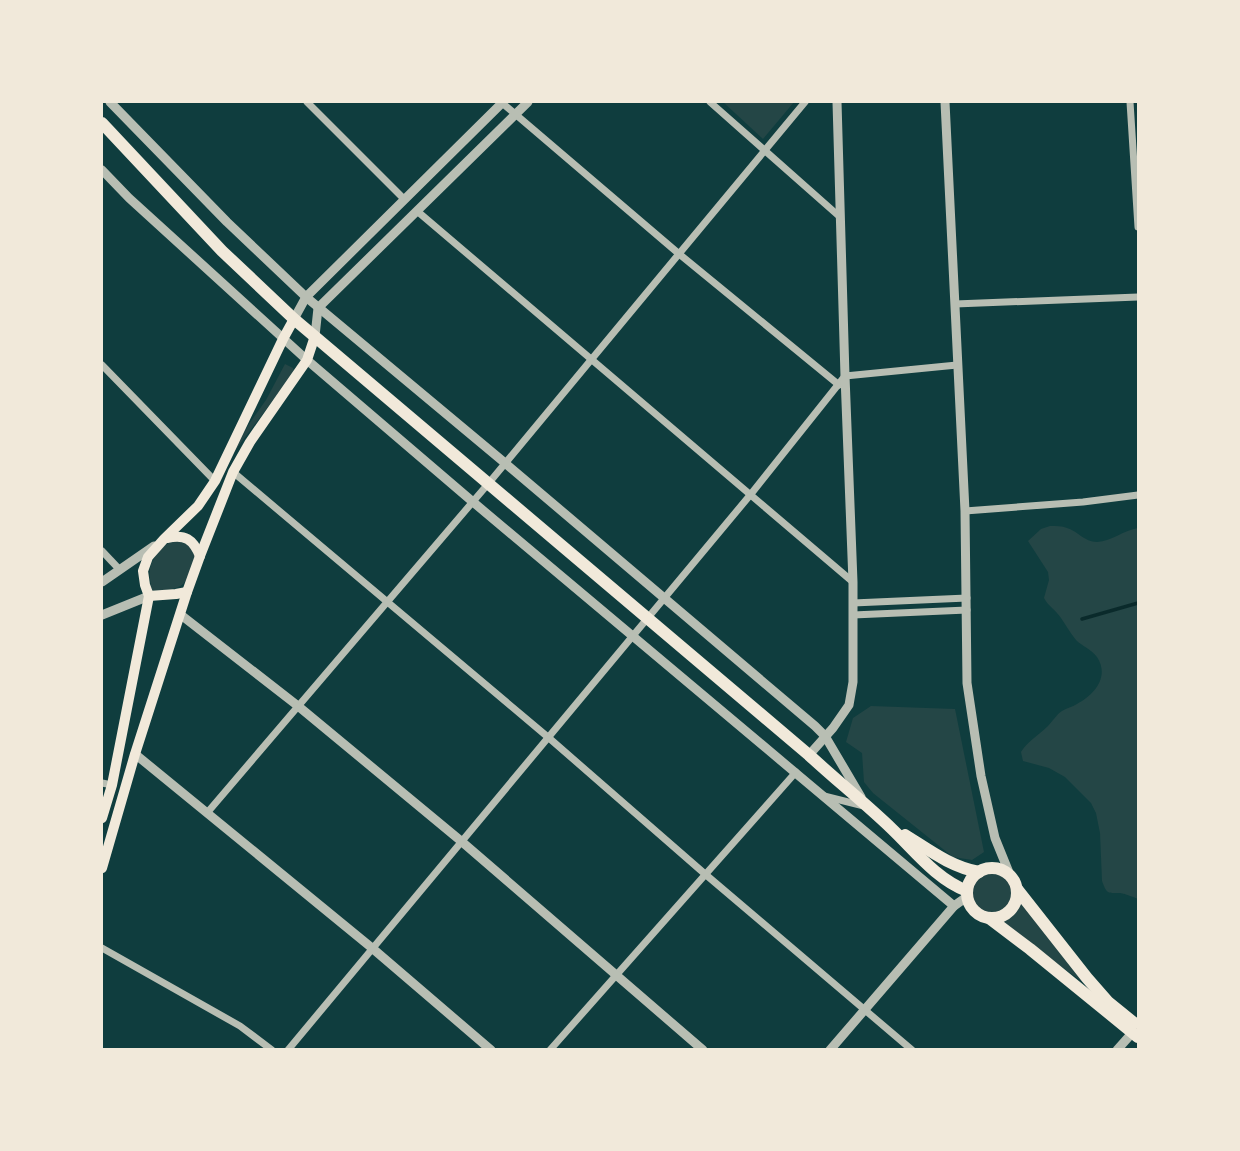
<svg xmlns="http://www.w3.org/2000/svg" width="1240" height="1151" viewBox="0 0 1240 1151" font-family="'Work Sans',sans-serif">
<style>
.green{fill:#244646}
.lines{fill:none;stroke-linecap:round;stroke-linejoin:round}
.stream{stroke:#0a2a2b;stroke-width:3.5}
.minor{stroke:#b8beb3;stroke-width:7}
.tertiary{stroke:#b8beb3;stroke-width:9}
.secondary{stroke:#f1e9da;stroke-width:10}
.primary{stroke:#f1e9da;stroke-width:12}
</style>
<rect width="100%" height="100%" fill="#0f3d3e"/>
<g class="green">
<path d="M723,102h71l-31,37z"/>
<path d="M285,364l8,4 1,3 -2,4 -61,81 18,-32 17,-24z"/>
<path d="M1050,526c6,0 12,0 17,2 11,3 17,14 30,14 15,-1 27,-12 41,-14v371c-5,-2 -12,-5 -18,-6 -13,0 -13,1 -18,-12l-2,-48 -4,-20 -5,-10 -26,-26 -16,-9 -26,-7 -2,-9c7,-11 18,-17 27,-26 5,-5 8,-11 14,-15 5,-3 10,-4 15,-7 17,-9 33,-27 20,-47 -6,-8 -15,-11 -21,-17 -6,-7 -10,-15 -15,-22 -5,-8 -13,-12 -17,-20l5,-18 -1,-8 -20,-31 13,-12z"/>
<path d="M177,541l12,4 6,11c-9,32 -11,33 -43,35 -3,-18 -5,-24 6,-38 8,-9 8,-10 19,-12z"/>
<path d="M871,706l84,3 29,143 -12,8 -19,-3 -80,-64 -9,-11 -2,-29 -16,-11 7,-24z"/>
<path d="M992,871c23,1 23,19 19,37 -39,24 -57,-27 -19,-37z"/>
<path d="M1021,899l66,86 -88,-63c13,-4 17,-10 22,-23z"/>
</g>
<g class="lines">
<path class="stream" d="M1082,619l56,-16"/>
<g class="minor">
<path d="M307,102l97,97"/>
<path d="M501,102l177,151 161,132"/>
<path d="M710,102l130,115"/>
<path d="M1130,102l8,125"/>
<path d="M417,211l436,371"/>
<path d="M955,304l183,-7"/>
<path d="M102,365l113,116"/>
<path d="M233,472l316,266 156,136 207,176"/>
<path d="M965,511l118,-9 55,-7"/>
<path d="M102,551l18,19"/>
<path d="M853,603l114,-5"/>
<path d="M853,615l114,-5"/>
<path d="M102,783l10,2"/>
<path d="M824,796l40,10"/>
<path d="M207,813l281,-329 317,-382"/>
<path d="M102,948l138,78 32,24"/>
<path d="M288,1050l463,-556 94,-118 112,-11"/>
<path d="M550,1050l246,-278"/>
</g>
<g class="tertiary">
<path d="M110,102l117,120 79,75 199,166 310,263 10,10 36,61"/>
<path d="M945,102l20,409 2,172 14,93 14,62 15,37"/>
<path d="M102,170l27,28 178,162 166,142 481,404"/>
<path d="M294,319l12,-22 197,-195"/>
<path d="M315,336l3,-28 210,-206"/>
<path d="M102,582l52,-36"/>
<path d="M102,615l47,-19"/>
<path d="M181,615l117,91 163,135 242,209"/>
<path d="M135,754l237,194 119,102"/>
<path d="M809,755l24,-27 16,-23 4,-23v-100l-8,-206 -8,-274"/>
<path d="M830,1050l124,-144 14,-10"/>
<path d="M1117,1050l16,-18"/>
</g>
<g class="secondary">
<path d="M167,538c18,-4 26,1 33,18"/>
<path d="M149,596l27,-2 11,-2"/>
<path d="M102,818l10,-33 37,-189 -4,-11 -2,-14 5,-14 16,-18 34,-33 17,-25 68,-142 11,-20"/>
<path d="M102,868l33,-114 52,-162 13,-36 33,-84 17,-30 57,-82 8,-24"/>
</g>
<g class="primary">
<path d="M102,123l120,128 72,68 515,436c27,25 56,48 83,74 23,22 44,50 75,62"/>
<path d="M905,835c24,15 46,32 74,37"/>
<circle cx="992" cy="893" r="25"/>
<path d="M1017,889l70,89 21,24 26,21"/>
<path d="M989,918l41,31 108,88"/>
</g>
</g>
<rect width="1240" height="1151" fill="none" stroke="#f1e9da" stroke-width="206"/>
</svg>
